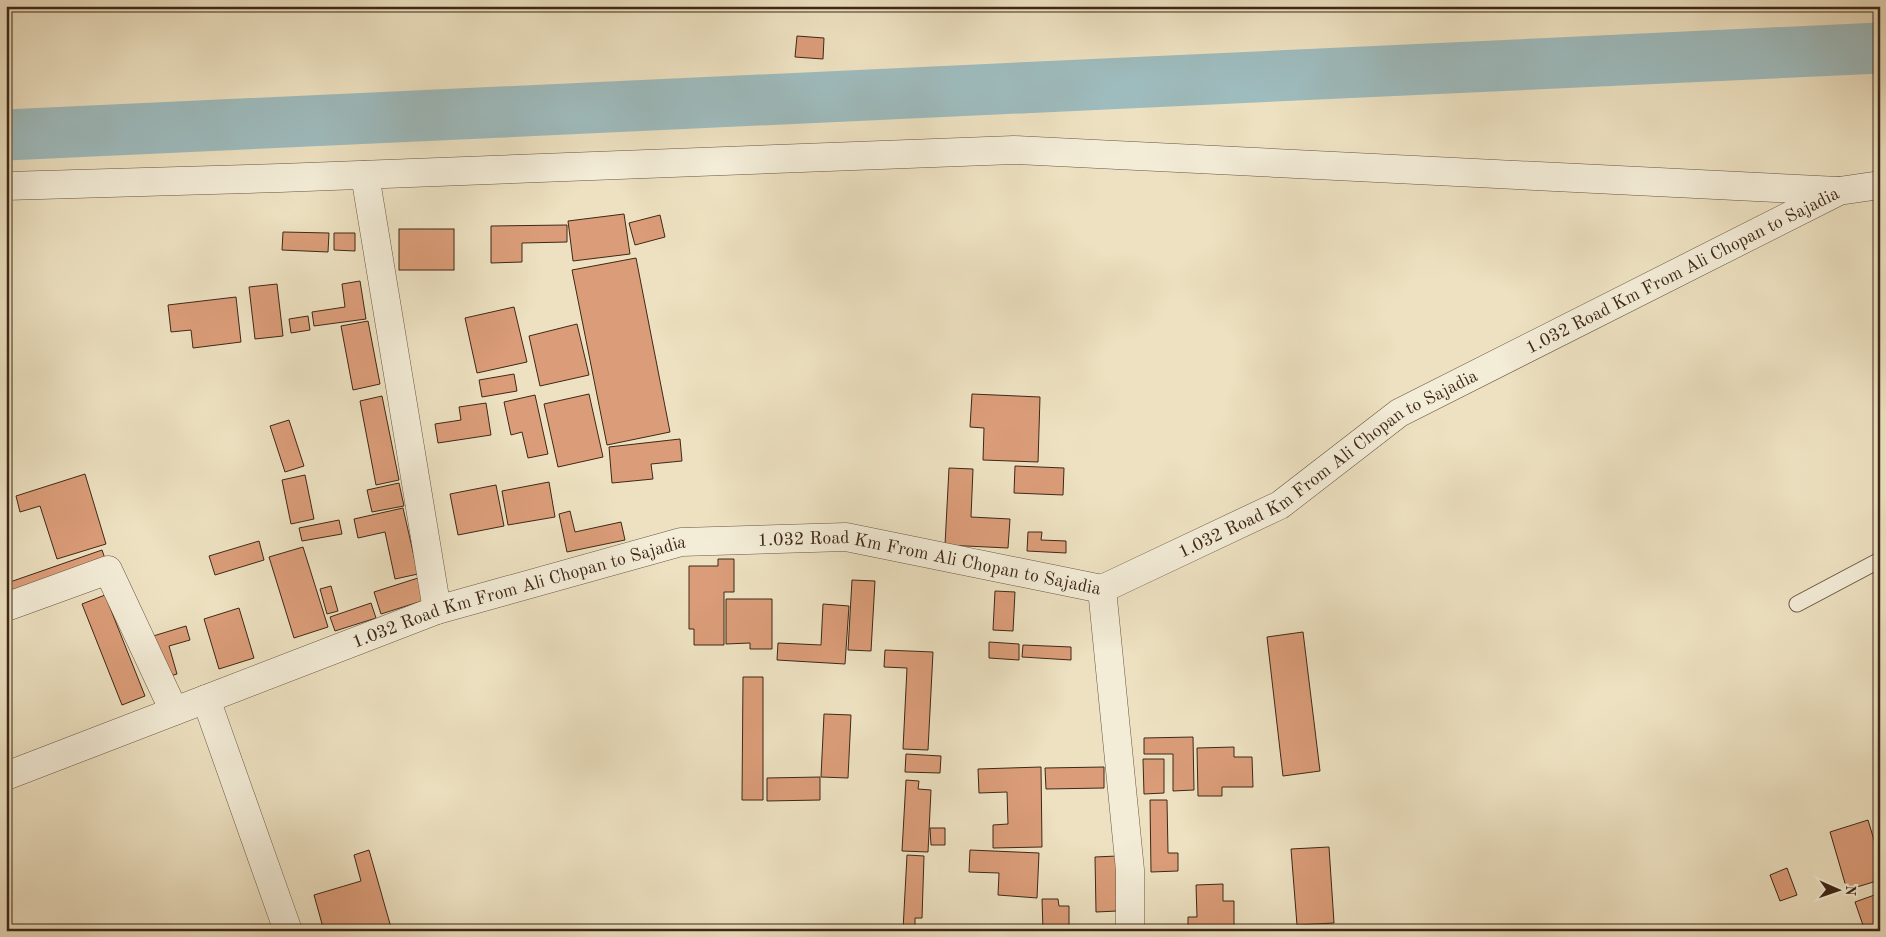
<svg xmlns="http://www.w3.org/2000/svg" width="1886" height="937" viewBox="0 0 1886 937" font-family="'Old Standard TT',serif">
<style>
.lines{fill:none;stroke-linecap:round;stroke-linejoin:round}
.river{stroke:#9ebbbd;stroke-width:51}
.building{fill:#db9d79;stroke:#3e2816}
.lane-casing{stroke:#6a5641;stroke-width:17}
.street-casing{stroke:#6a5641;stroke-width:29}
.lane{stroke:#f3ecd7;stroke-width:15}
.street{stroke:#f3ecd7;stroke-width:28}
.labels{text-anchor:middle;stroke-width:5;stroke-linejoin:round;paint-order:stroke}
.street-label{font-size:18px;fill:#3e2816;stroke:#f3ecd7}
</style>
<rect width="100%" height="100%" fill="#ede1c1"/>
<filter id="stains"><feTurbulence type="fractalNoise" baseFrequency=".004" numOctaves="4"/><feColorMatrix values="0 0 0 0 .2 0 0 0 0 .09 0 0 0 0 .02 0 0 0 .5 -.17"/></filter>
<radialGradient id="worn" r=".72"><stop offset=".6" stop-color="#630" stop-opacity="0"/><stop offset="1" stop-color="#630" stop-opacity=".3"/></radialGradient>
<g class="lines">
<path class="river" d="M6,135l1874,-87"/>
</g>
<g class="building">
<path d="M797,36l27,2 -1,21 -28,-2z"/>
<path d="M624,214l6,40 -57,7 -5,-40z"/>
<path d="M660,215l5,22 -30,8 -6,-22z"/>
<path d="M567,225v17l-45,1v19l-31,1v-37z"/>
<rect x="399" y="229" width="55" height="41"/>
<path d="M283,232l46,1 -1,19 -46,-2z"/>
<path d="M334,233h21v18l-21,-1z"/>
<path d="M636,258l34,174 -63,13 -35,-175z"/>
<path d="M360,281l6,38 -52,7 -2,-14 33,-5 -3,-23z"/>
<path d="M277,284l6,52 -28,3 -6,-52z"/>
<path d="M236,297l5,45 -48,6 -2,-18 -20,2 -3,-27z"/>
<path d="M514,307l13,55 -50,11 -12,-55z"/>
<path d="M308,316l2,14 -19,3 -2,-14z"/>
<path d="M368,321l12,63 -27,6 -12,-64z"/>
<path d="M577,324l12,51 -49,11 -11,-50z"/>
<path d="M514,374l3,17 -35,6 -3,-17z"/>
<path d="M589,394l14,63 -45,10 -14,-63z"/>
<path d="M972,394l68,3 -2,65 -55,-2 1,-32 -14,-1z"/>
<path d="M535,395l13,59 -20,4 -6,-26 -11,3 -7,-33z"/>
<path d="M382,396l17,84 -23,5 -16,-84z"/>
<path d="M486,403l5,32 -53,8 -3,-19 26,-4 -2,-13z"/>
<path d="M289,420l15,46 -19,6 -15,-46z"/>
<path d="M680,439l2,22 -31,3 2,15 -41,4 -3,-36z"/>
<path d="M1015,466l49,2 -1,27 -49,-2z"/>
<path d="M949,468l24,1 -2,48 39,2 -2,29 -63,-3z"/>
<path d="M85,474l21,70 -49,15 -17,-53 -20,6 -4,-16z"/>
<path d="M305,475l9,44 -23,5 -9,-44z"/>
<path d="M549,482l6,35 -47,8 -6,-34z"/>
<path d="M399,483l5,23 -32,6 -5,-22z"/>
<path d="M496,485l8,41 -46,9 -8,-41z"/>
<path d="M403,508l15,66 -23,5 -10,-47 -27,6 -4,-19z"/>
<path d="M570,511l5,21 46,-10 4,18 -58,12 -8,-38z"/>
<path d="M339,520l3,14 -40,7 -3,-13z"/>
<path d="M1028,532h14l-1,8 25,1v12l-39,-2z"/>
<path d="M259,541l5,19 -49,15 -6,-19z"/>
<path d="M303,547l25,80 -34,11 -25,-81z"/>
<path d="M102,550l6,17 -93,32 -5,-17z"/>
<path d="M6,558l5,20 -5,1z"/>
<path d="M718,559h16v33h-10v53h-30v-16h-5v-63h29z"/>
<path d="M418,578l7,22 -44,14 -7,-22z"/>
<path d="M852,580l23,1 -4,70 -23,-1z"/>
<path d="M331,586l7,25 -11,3 -7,-25z"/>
<path d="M995,591l20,1 -2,39 -20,-1z"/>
<path d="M105,595l40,101 -23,9 -40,-101z"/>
<path d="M726,599h46v50h-22v-6l-24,1z"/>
<path d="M371,603l5,15 -41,13 -5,-14z"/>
<path d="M823,604l26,2 -4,58 -68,-4 1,-17 43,2z"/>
<path d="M239,608l15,50 -35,11 -15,-50z"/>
<path d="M186,626l4,14 -21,6 8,28 -14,4 -13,-41z"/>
<path d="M1303,632l17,139 -37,5 -16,-139z"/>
<path d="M6,633l6,16 -6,1z"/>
<path d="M989,642l30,2v16l-30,-2z"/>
<path d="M1023,645l48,2v13l-49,-3z"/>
<path d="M885,650l48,2 -5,98 -25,-1 4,-81 -23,-1z"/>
<path d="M743,677h20v123h-21z"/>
<path d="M824,714l27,1 -3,63 -27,-1z"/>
<path d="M1193,737l1,53 -21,1v-37h-29v-16z"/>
<path d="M1234,747v10h18l1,30h-31v9h-24l-1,-48z"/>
<path d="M906,754l35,2 -1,17 -35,-1z"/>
<path d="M1143,759h21v34l-20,1z"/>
<path d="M1041,767l1,80 -49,1v-23l15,-1 -1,-32 -28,1 -1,-24z"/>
<path d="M1104,767v21l-58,1 -1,-21z"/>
<path d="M820,777v23l-53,1v-23z"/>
<path d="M906,780l13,1 -1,8 13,1 -3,62 -26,-1z"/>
<path d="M1150,800h17l1,53h10v18l-27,1z"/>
<path d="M1868,820l12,40v20l-33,10 -17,-58z"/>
<path d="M930,828h15v17h-14z"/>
<path d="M1329,847l5,76 -37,2 -6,-76z"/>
<path d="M369,850l23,81h-68l-10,-36 47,-14 -7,-26z"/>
<path d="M970,850l69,3 -2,45 -39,-3 1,-22 -30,-1z"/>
<path d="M907,855l17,1 -2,62h-7v13l-12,-1z"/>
<path d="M1117,856v55l-21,1 -1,-55z"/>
<path d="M1787,868l10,27 -17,6 -10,-26z"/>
<path d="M1223,884v17h11v30h-46v-14h9l-1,-32z"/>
<path d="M1880,893v35l-15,3 -10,-29z"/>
<path d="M1042,899h16l1,7h10v23l-26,1z"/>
<path d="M1336,926l1,5h-45v-1z"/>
</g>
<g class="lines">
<defs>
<path id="lane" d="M1797,604l83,-44"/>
<g id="street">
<path d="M365,175l72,435"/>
<path d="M6,186l274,-8 734,-28 824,41"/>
<path d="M1102,589l28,281v61"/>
<path d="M6,607l102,-37 66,141"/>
<path d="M206,699l82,232"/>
<path id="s1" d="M6,776l431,-166 244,-68 165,-5 256,52 178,-84 119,-92 440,-222 41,-6"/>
</g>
</defs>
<use href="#lane" class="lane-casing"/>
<use href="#street" class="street-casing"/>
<use href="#lane" class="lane"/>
<use href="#street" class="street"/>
</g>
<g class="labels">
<g class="street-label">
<text dy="6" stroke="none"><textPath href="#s1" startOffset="1806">1.032 Road Km From Ali Chopan to Sajadia</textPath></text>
<text dy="6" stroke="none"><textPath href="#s1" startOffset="1401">1.032 Road Km From Ali Chopan to Sajadia</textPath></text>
<text dy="6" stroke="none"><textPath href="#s1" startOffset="966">1.032 Road Km From Ali Chopan to Sajadia</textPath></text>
<text dy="6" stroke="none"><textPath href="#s1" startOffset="546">1.032 Road Km From Ali Chopan to Sajadia</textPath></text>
</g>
</g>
<rect width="1886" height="937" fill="none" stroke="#ede1c1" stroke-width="25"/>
<rect x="8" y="8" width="1871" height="922" fill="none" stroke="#3e2816" stroke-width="2.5"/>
<rect x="12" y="12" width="1861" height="912" fill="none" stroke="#3e2816"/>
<g transform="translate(1838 890) rotate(92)" stroke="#f3ecd7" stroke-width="4" paint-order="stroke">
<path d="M0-4L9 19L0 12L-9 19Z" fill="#3e2816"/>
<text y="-8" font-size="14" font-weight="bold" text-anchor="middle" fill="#3e2816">N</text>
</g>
<rect width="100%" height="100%" filter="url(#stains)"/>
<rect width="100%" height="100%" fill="url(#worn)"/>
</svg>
